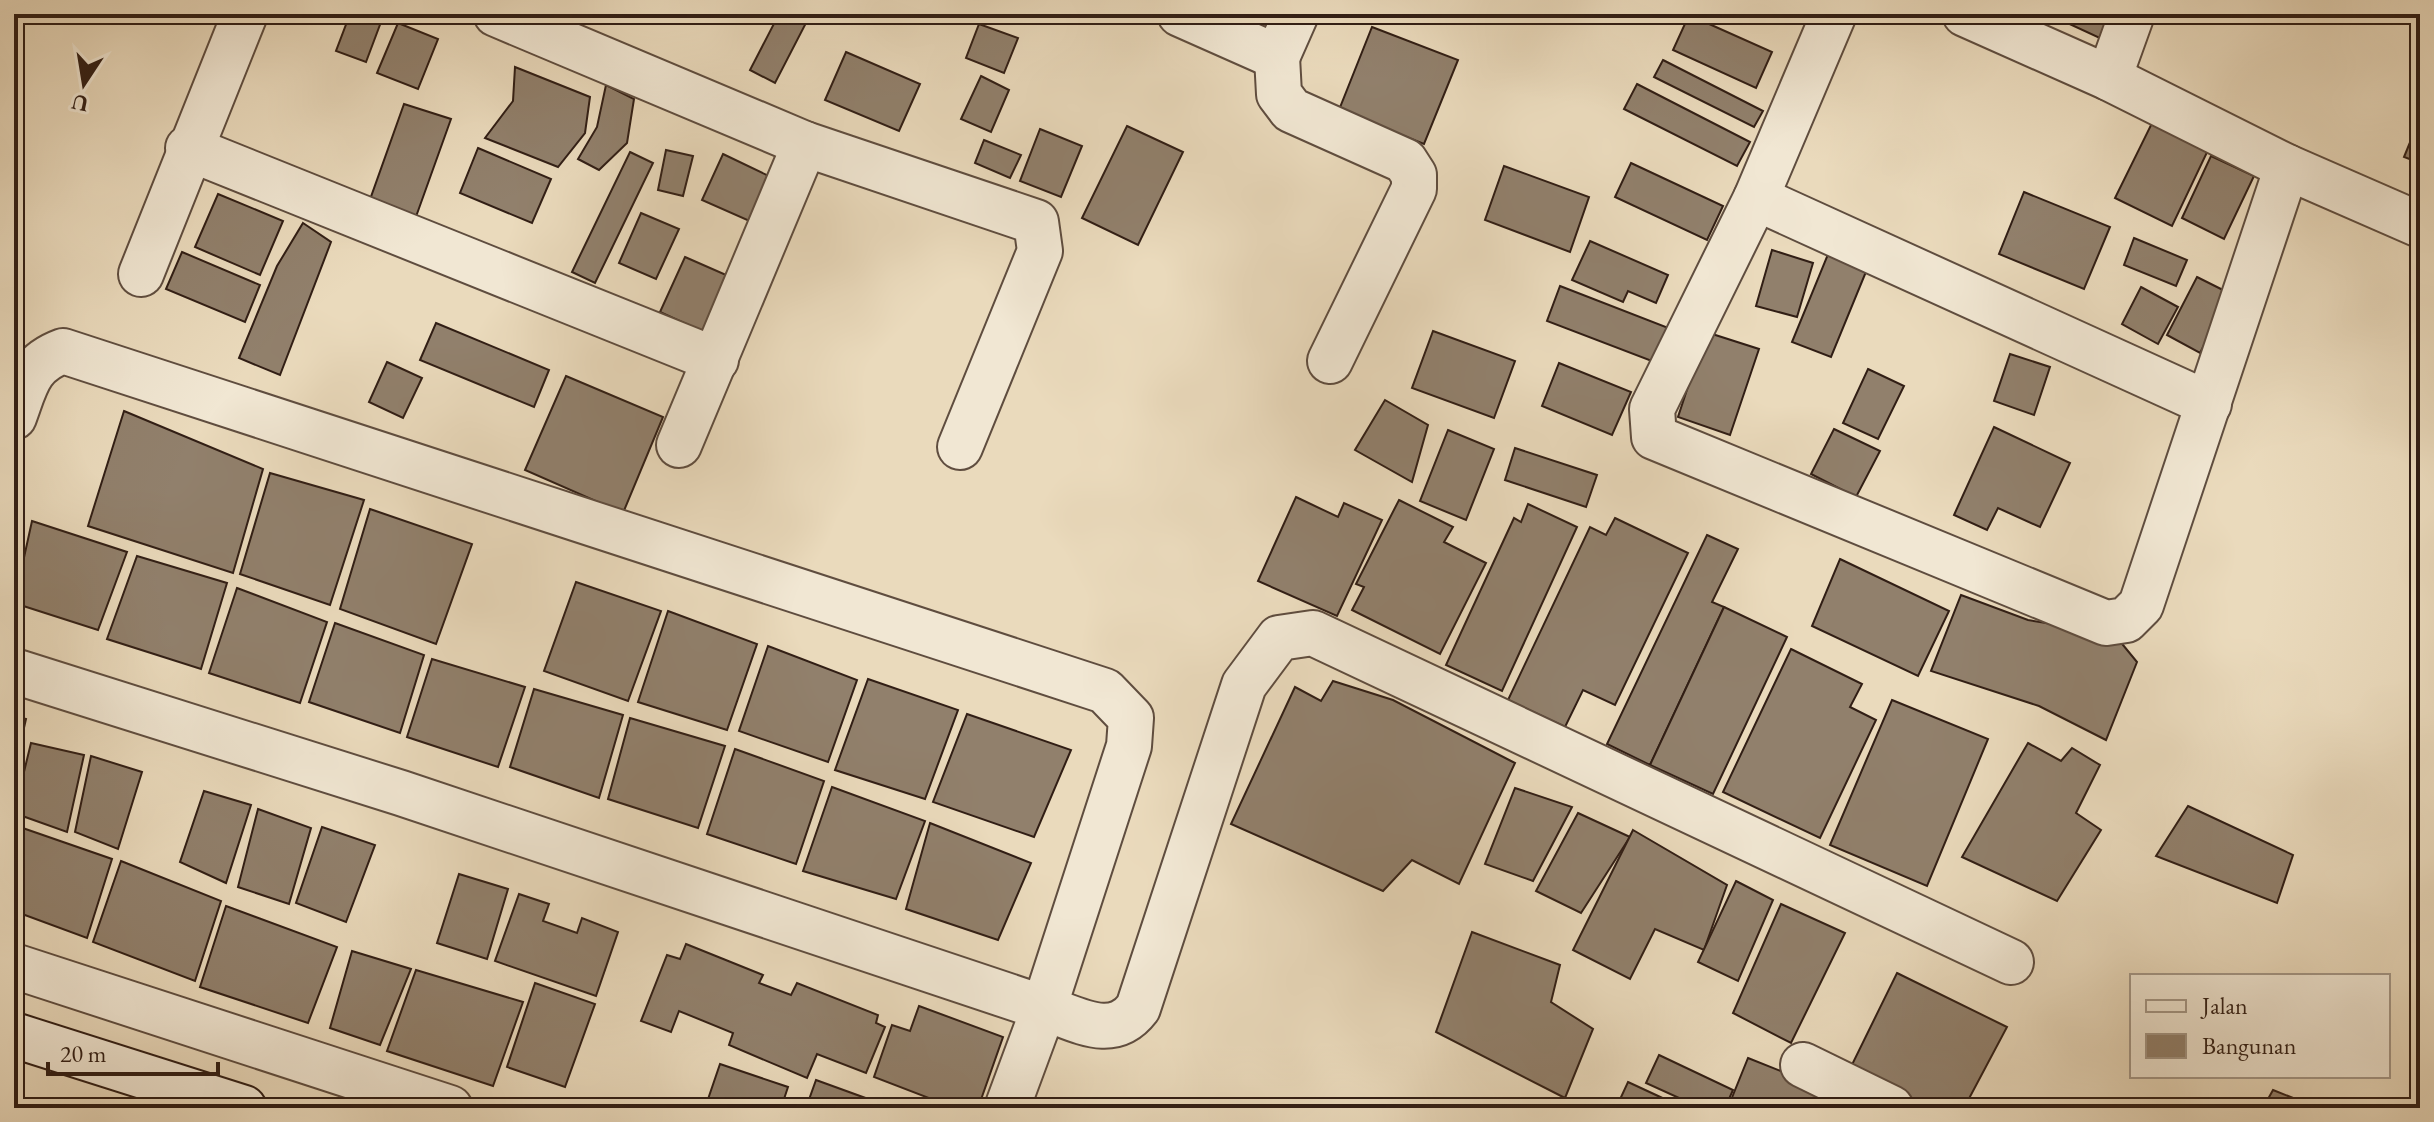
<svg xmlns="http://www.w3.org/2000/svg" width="2434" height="1122" viewBox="0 0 2434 1122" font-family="'EB Garamond',serif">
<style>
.building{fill:#91806c;stroke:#311e15;stroke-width:2}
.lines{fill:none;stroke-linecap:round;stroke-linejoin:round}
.street-casing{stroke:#5f4d3f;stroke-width:48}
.secondary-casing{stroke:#311e15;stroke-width:48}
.street{stroke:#f1e7d3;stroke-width:44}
.secondary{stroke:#f1e7d3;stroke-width:44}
</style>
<rect width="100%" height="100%" fill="#eadabc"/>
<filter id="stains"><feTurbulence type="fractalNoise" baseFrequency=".0025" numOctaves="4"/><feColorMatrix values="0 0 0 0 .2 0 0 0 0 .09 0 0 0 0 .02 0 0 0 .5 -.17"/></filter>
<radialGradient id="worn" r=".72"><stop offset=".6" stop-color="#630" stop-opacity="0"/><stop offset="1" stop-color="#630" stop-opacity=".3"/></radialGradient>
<g class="building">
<path d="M350,14h34l-18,48 -30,-11z"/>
<path d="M779,14h14l14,7 -32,62 -25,-13z"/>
<path d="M2048,14h69l-13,26z"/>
<path d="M1689,15l83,37 -16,36 -83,-38z"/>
<path d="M398,23l40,16 -20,50 -41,-16z"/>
<path d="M979,24l39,14 -14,35 -38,-15z"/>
<path d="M1372,27l86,33 -34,84 -85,-34z"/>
<path d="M846,52l74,32 -21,47 -74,-31z"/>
<path d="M1663,60l100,51 -9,16 -100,-50z"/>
<path d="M515,67l75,30 -5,36 -27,34 -73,-29 28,-37z"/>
<path d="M981,76l28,14 -18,42 -30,-13z"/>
<path d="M1637,84l113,58 -13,24 -113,-57z"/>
<path d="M606,85l28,14 -7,44 -28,27 -21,-11 19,-32z"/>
<path d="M404,104l47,15 -38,106 -46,-17z"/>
<path d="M2420,118v45l-16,-6z"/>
<path d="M2154,119l56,27 -38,80 -57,-28z"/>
<path d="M1127,126l56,26 -45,93 -56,-27z"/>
<path d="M1040,129l42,17 -21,51 -41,-16z"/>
<path d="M984,140l37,15 -11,23 -35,-15z"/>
<path d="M478,148l73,31 -19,44 -72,-30z"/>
<path d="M666,150l27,6 -10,40 -25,-6z"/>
<path d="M630,152l23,11 -58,120 -23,-11z"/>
<path d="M723,154l52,25 -21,44 -52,-23z"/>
<path d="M2211,156l43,20 -30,63 -42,-21z"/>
<path d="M1631,163l92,43 -16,34 -92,-43z"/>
<path d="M1504,166l85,31 -19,55 -85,-32z"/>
<path d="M2024,192l86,35 -26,62 -85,-35z"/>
<path d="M218,194l65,27 -23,54 -65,-28z"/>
<path d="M641,213l38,16 -23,50 -37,-16z"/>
<path d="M303,223l28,19 -51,133 -41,-17 38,-92z"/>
<path d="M2134,238l53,22 -11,26 -52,-21z"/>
<path d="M1590,241l78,34 -12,28 -28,-12 -5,11 -51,-22z"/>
<path d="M1831,247l39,15 -39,95 -39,-15z"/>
<path d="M1772,250l41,13 -16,54 -41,-11z"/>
<path d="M182,252l78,33 -15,37 -79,-33z"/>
<path d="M685,257l48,21 -25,56 -48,-22z"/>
<path d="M2197,277l34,17 -31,59 -33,-18z"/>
<path d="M1560,286l111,43 -14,34 -110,-42z"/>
<path d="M2141,287l37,20 -20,37 -36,-20z"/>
<path d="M436,323l113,47 -15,37 -114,-47z"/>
<path d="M1433,331l82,30 -21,57 -82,-30z"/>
<path d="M1706,332l53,17 -29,86 -52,-18z"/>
<path d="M2010,354l40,13 -16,48 -40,-14z"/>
<path d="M387,362l35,16 -19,40 -34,-16z"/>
<path d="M1559,363l72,29 -19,43 -70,-29z"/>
<path d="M1868,369l36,17 -26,53 -35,-16z"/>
<path d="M566,376l97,41 -40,96 -98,-43z"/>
<path d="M1385,400l43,25 -16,57 -57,-32z"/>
<path d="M124,411l139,58 -30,104 -145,-47z"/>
<path d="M1994,427l76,36 -30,64 -42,-19 -11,22 -33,-15z"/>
<path d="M1834,429l46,22 -24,46 -45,-23z"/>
<path d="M1448,430l46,19 -28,71 -46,-19z"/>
<path d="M1515,448l82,27 -11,32 -81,-27z"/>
<path d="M270,473l94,27 -34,105 -90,-31z"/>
<path d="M1296,497l42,20 6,-14 38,17 -45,96 -79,-35z"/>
<path d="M1399,500l54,27 -9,15 42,21 -46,91 -88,-44 12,-23 -8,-3z"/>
<path d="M1528,504l49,23 -75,164 -56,-26 68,-147 7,4z"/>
<path d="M370,509l102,35 -36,100 -96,-35z"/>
<path d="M1615,518l73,35 -73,152 -32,-15 -18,37 -57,-27 82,-173 16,8z"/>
<path d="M32,521l95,31 -29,78 -84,-27z"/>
<path d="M1707,535l31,14 -26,53 12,5 -74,158 -43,-21z"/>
<path d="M137,556l90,27 -26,86 -94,-30z"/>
<path d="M1840,559l109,52 -31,65 -106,-50z"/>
<path d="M576,582l85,29 -33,90 -84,-30z"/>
<path d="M237,588l90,34 -27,81 -91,-30z"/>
<path d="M1961,595l67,25 86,14 23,28 -31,78 -67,-34 -108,-35z"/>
<path d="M1724,607l63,30 -74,157 -63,-29z"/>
<path d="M668,611l89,33 -30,86 -89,-28z"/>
<path d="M335,623l89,32 -24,78 -91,-31z"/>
<path d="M768,646l89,34 -29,82 -89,-31z"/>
<path d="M1791,649l71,35 -12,23 26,13 -56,118 -97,-46z"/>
<path d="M432,659l93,28 -27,80 -91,-30z"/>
<path d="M868,679l90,31 -33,89 -90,-29z"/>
<path d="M1333,681l60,19 122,63 -56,121 -47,-24 -29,31 -152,-67 64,-137 26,14z"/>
<path d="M534,689l89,26 -24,83 -89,-31z"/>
<path d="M1892,700l96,39 -61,147 -97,-41z"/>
<path d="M967,714l104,36 -37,87 -101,-35z"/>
<path d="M14,716l12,3 -12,53z"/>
<path d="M630,718l95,28 -27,82 -90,-29z"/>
<path d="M31,743l53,12 -17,77 -53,-19z"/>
<path d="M2028,743l33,18 11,-13 28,17 -24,48 25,17 -44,71 -95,-44z"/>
<path d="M735,749l89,32 -28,83 -89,-30z"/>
<path d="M91,756l51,16 -24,77 -43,-17z"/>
<path d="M832,787l93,34 -29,78 -93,-28z"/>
<path d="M1515,788l57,19 -39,74 -48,-17z"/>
<path d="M204,791l47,14 -25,78 -46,-21z"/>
<path d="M2188,806l105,49 -16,48 -121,-47z"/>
<path d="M258,809l53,19 -22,76 -51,-17z"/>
<path d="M1578,813l52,24 -49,76 -45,-22z"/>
<path d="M930,823l101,40 -33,77 -92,-31z"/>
<path d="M14,825l98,34 -25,79 -73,-27z"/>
<path d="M322,827l53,18 -29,77 -50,-19z"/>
<path d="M1633,830l94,55 -23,65 -49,-21 -25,50 -57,-29z"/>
<path d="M121,861l100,40 -26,80 -102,-39z"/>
<path d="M459,874l49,15 -21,70 -50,-16z"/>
<path d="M1736,881l37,19 -35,81 -40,-19z"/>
<path d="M519,894l30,10 -6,17 34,12 5,-15 36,14 -22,64 -101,-35z"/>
<path d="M1781,904l64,29 -54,110 -58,-30z"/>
<path d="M226,906l111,41 -29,76 -108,-36z"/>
<path d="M1472,932l88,33 -9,37 42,27 -28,69 -129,-66z"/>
<path d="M686,944l77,31 -4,8 32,12 6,-12 81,32 -2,8 9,4 -19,46 -49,-19 -10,24 -78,-33 4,-12 -54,-22 -8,21 -30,-11 26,-66 13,4z"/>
<path d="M352,951l59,18 -31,76 -50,-17z"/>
<path d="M416,970l107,32 -30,84 -106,-35z"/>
<path d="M1897,973l110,54 -43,81h-59l-61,-27z"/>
<path d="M535,983l60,21 -30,83 -58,-20z"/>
<path d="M919,1006l84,31 -25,71h-53l4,-10 -55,-21 18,-52 18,6z"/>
<path d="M1659,1055l74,35 -8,18h-24l-55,-25z"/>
<path d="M1748,1058l83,33 -7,17 -95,-3z"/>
<path d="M720,1064l68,23 -7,21h-76z"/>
<path d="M816,1080l66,24 -1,4h-75z"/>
<path d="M1628,1082l56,26h-68z"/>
<path d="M2273,1090l45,18h-55z"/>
</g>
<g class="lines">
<defs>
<g id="street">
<path d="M496,14l309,130"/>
<path d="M1180,14l97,43 19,-43"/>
<path d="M1834,14l-78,184 -104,211 2,28 452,186 20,-3 15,-15 146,-438 -178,-89 -144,-64"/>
<path d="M1277,57l2,37 12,16 114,51 9,14v14l-84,172"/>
<path d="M2109,78l23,-64"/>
<path d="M188,148l528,212"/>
<path d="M2287,167l133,58"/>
<path d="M1756,198l453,206"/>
<path d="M141,274l104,-260"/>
<path d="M14,417c12,-32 14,-53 49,-66l1042,340 26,27 -2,28 -85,262c34,11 68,34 94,0l106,-323 35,-47 34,-5 698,329"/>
<path d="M679,445l126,-301 231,78 4,29 -80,196"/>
<path d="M14,671l387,122 643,215 -37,100"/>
<path d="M14,966l436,142"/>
<path d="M1803,1065l88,43"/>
</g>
<path id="secondary" d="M14,1035l230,73"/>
</defs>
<use href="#street" class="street-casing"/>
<use href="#secondary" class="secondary-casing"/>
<use href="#street" class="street"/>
<use href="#secondary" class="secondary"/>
</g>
<rect width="2434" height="1122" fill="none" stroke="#eadabc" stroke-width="48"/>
<rect x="16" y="16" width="2402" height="1090" fill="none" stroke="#311e15" stroke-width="4"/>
<rect x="24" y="24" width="2386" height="1074" fill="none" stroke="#311e15" stroke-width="2"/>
<rect x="2130" y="974" width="260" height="104" fill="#f1e7d3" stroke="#a49787" stroke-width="2"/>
<rect x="2146" y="1000" width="40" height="12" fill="#f1e7d3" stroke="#a49787" stroke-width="2"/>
<text x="2202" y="1014" font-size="24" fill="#311e15">Jalan</text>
<rect x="2146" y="1034" width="40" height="24" fill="#91806c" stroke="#a49787" stroke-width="2"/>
<text x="2202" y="1054" font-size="24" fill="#311e15">Bangunan</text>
<g transform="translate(84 84) rotate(192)" stroke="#f1e7d3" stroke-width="6" paint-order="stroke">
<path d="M0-6L14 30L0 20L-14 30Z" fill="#311e15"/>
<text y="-12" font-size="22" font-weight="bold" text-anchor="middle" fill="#311e15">U</text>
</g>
<path d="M48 1062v12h170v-12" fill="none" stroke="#311e15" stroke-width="4"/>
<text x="60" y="1062" font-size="24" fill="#311e15" stroke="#f1e7d3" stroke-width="6" paint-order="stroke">20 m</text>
<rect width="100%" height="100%" filter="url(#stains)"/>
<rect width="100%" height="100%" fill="url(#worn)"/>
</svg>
